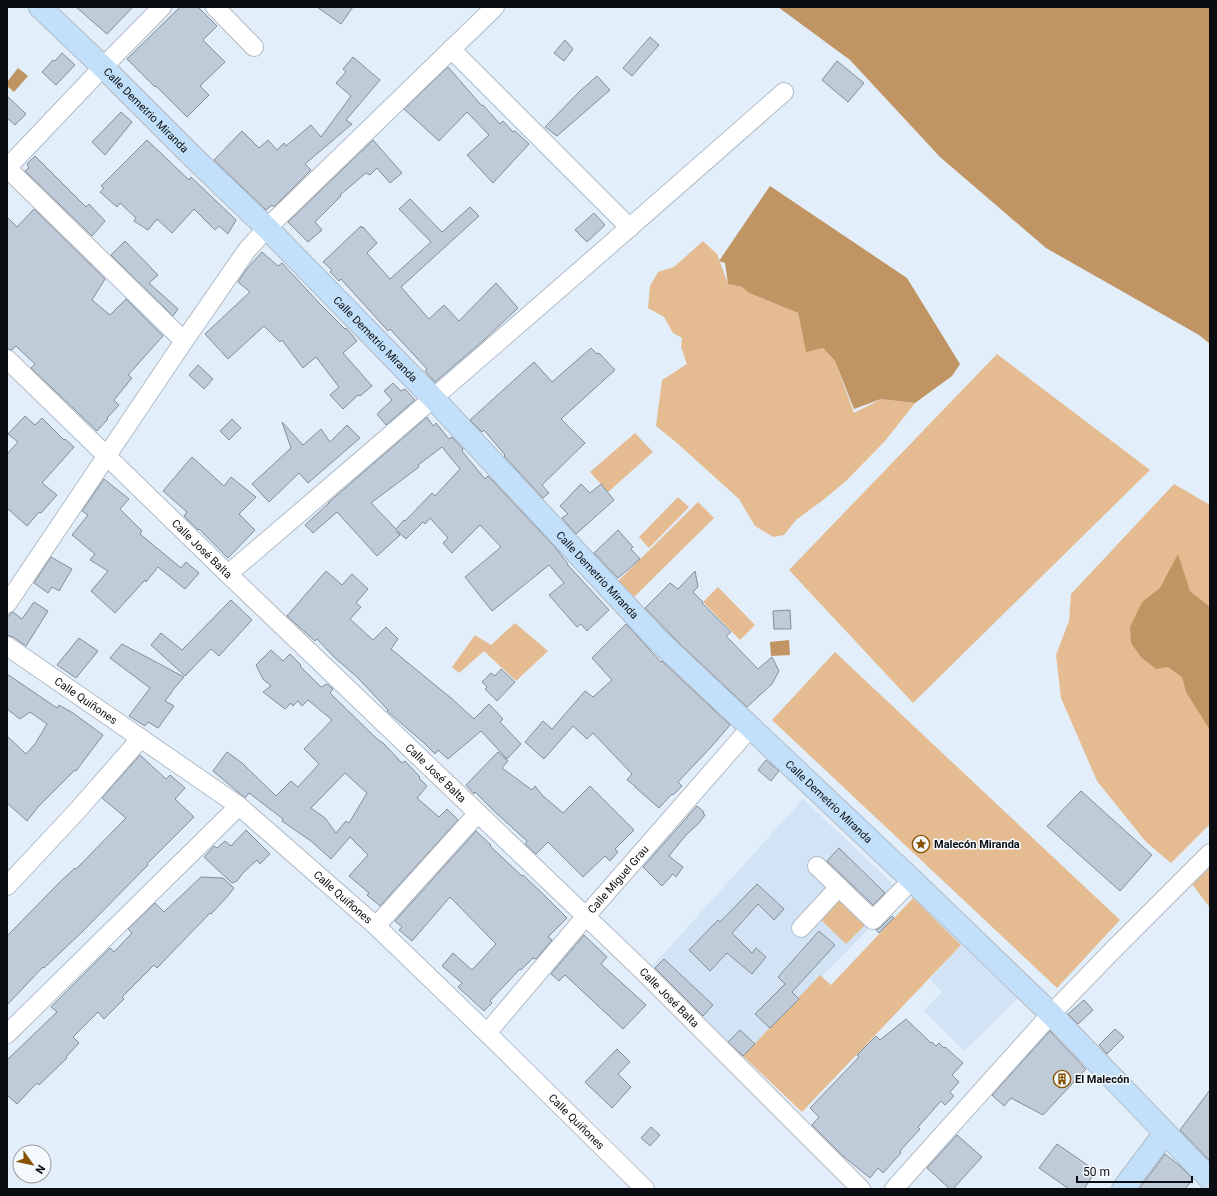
<svg xmlns="http://www.w3.org/2000/svg" width="1217" height="1196" viewBox="0 0 1217 1196" font-family="Roboto,sans-serif">
<style>
.built{fill:#d1e3f4}
.green{fill:#e5bc92}
.water{fill:#c19464}
.building{fill:#bfcbd6;stroke:#838e99;fill-rule:evenodd}
.lines{fill:none;stroke-linecap:round;stroke-linejoin:round}
.street-casing{stroke:#b1bcc8;stroke-width:20}
.secondary-casing{stroke:#b1bcc8;stroke-width:24}
.street{stroke:#fff;stroke-width:18}
.secondary{stroke:#c2e0f9;stroke-width:22}
.labels{text-anchor:middle;stroke-width:3;stroke-linejoin:round;paint-order:stroke}
.street-label{font-size:11px;fill:#0a0e12;stroke:#f5faff}
.poi-label{font-size:11px;font-weight:bold;fill:#0a0e12;stroke:#f5faff;text-anchor:start}
</style>
<rect width="100%" height="100%" fill="#e2eef9"/>
<g class="built">
<path d="M803,799l100,95 -160,162 -93,-87z"/>
<path d="M961,945l57,53 -54,53 -40,-40 18,-19 -12,-13z"/>
</g>
<g class="green">
<path d="M703,241l14,13 11,30 14,3 7,6 49,20 8,38 17,-3 12,13 19,52 27,-14 34,4 -30,38 -39,40 -23,19 -27,20 -12,15 -11,2 -18,-11 -16,-27 -62,-56 -21,-17 6,-46 25,-16 -6,-17 1,-9 -9,-5 -9,-16 -16,-9 2,-22 8,-14 16,-5z"/>
<path d="M997,354l153,116 -237,233 -124,-133z"/>
<path d="M635,433l18,19 -45,40 -18,-20z"/>
<path d="M1174,484l36,21v319l-39,39 -25,-21 -49,-61 -36,-83 -5,-43 13,-34 2,-27z"/>
<path d="M678,497l11,10 -40,41 -10,-11z"/>
<path d="M698,502l16,16 -82,81 -16,-16z"/>
<path d="M718,587l37,38 -15,15 -37,-38z"/>
<path d="M515,623l33,28 -32,30 -32,-30 -25,22 -7,-6 23,-32 16,10z"/>
<path d="M835,652l285,268 -63,68 -285,-268z"/>
<path d="M1210,867v41l-18,-24z"/>
<path d="M839,890l31,30 -24,24 -30,-29z"/>
<path d="M913,898l48,47 -159,167 -59,-56 77,-81 11,10z"/>
</g>
<g class="water">
<path d="M778,7h432v337l-11,-9 -153,-87 -106,-91 -90,-97z"/>
<path d="M18,68l10,8 -14,16 -7,-6v-4z"/>
<path d="M770,186l137,92 53,86 -8,12 -37,27 -34,-4 -27,10 -19,-48 -12,-13 -17,4 -8,-39 -49,-20 -7,-6 -14,-3 -3,-21 -6,-2z"/>
<path d="M1178,554l12,37 20,16v123l-24,-38 -4,-15 -14,-10 -12,2 -15,-12 -10,-14 -1,-16 12,-25 18,-14z"/>
<path d="M789,640l1,15 -19,1 -1,-14z"/>
</g>
<g class="building">
<path d="M76,7h57l-26,27z"/>
<path d="M180,7h18l19,19 -14,14 22,22 -25,24 9,9 -22,22 -31,-31 -1,1 -28,-28z"/>
<path d="M317,7h36l-12,17z"/>
<path d="M650,37l9,8 -27,31 -9,-8z"/>
<path d="M565,40l8,9 -9,12 -10,-8z"/>
<path d="M62,53l13,12 -19,20 -14,-13 11,-12 2,1z"/>
<path d="M353,57l27,23 -34,40 6,4 -47,40 6,6 -37,37 -2,-2 -6,5 -52,-50 28,-29 17,17 9,-8 9,10 7,-7 2,3 25,-21 10,12 30,-41 -15,-13 10,-11 -3,-3z"/>
<path d="M837,61l27,22 -16,19 -26,-22z"/>
<path d="M448,67l34,39 1,-1 17,19 3,-3 10,11 2,-1 14,13 -36,39 -26,-28 22,-20 -22,-23 -28,29 -35,-32z"/>
<path d="M597,76l13,14 -53,46 -12,-9 35,-36z"/>
<path d="M7,96l19,18 -11,11 -8,-7z"/>
<path d="M121,112l11,10 -27,33 -13,-13z"/>
<path d="M147,140l42,40 2,-3 45,43 -8,14 -9,-8 -4,4 -21,-21 -22,24 -15,-14 -9,11 -14,-9 2,-3 -16,-15 -3,4 -17,-15 4,-4 -3,-2z"/>
<path d="M373,140l29,33 -12,10 -13,-15 -7,7 -4,-2 -26,22 1,1 -26,26 7,8 -14,12 -20,-20z"/>
<path d="M35,156l51,51 3,-3 16,17 -13,15 -67,-65 4,-3 -2,-4z"/>
<path d="M410,199l32,33 28,-25 9,9 -78,71 28,32 15,-14 15,16 37,-38 22,25 -34,32 -49,42 -10,-11 2,-2 -37,-40 -2,2 -47,-52 -2,2 -9,-9 2,-2 -9,-8 38,-36 1,2 1,-1 14,16 -10,10 23,26 41,-37 -32,-33z"/>
<path d="M34,209l71,70 -13,21 18,15 16,-16 37,37 -35,39 4,3 -18,22 5,5 -12,13 1,1 -11,12 -66,-63 4,-4 -19,-18 -4,4 -5,-1v-132l10,10z"/>
<path d="M594,213l11,12 -18,17 -12,-12z"/>
<path d="M125,241l33,34 -9,8 29,26 -5,7 -62,-61z"/>
<path d="M262,252l16,14 4,-3 38,41 25,25 1,-1 11,13 -14,12 29,33 -12,10 -2,-1 -15,14 -13,-14 9,-8 -23,-30 -13,11 -21,-28 -2,2 -16,-16 -36,33 -23,-25 45,-42 -12,-10 8,-12z"/>
<path d="M591,348l6,6 2,-1 16,17 -54,49 24,24 -43,42 7,8 -6,5 -39,-42 1,-1 -21,-25 -2,2 -12,-12 64,-58 18,20z"/>
<path d="M198,365l15,14 -9,10 -15,-14z"/>
<path d="M393,383l8,8 4,-2 10,11 -29,25 -9,-11 15,-14 -8,-9z"/>
<path d="M25,416l10,9 7,-7 22,22 1,-1 9,8 -32,36 15,12 -16,18 -2,-1 -12,14 -20,-18v-54l11,-12 -10,-8z"/>
<path d="M427,417l6,9 3,-3 13,16 3,-2 11,12 -1,2 23,28 3,-3 67,71 13,17h-1l42,46 -22,21 -6,-7 -4,3 -28,-32 15,-12 -15,-18 -57,46 -27,-34 36,-30 -21,-22 -28,28 -9,-10 5,-5 -18,-20 -5,6 -2,-2 -17,17 -10,-9 4,5 -23,21 -40,-44 -24,21 -8,-8 24,-22h-1zM442,447l18,22 -25,27 -3,-3 -27,28 -1,-1 -8,9 -25,-26 48,-36 -1,-2z"/>
<path d="M232,419l9,9 -12,12 -9,-9z"/>
<path d="M282,422l21,23 18,-16 9,13 17,-17 13,13 -52,45 -9,-10 -30,29 -17,-18 39,-36z"/>
<path d="M192,457l32,29 7,-9 25,20 -17,17 16,16 -27,28 -29,-29 -1,1 -14,-14 3,-4 -24,-21z"/>
<path d="M104,479l25,20 -9,10 22,22 -2,3 41,34 5,-6 13,11 -14,16 -27,-22 -12,15 -1,-2 -30,33 -24,-22 17,-20 -18,-11 5,-6 -23,-19 16,-20 -6,-4z"/>
<path d="M581,484l9,9 11,-9 13,16 -38,34 -14,-16 6,-4 -8,-8z"/>
<path d="M618,530l15,17 -2,2 9,10 -22,19 -24,-25z"/>
<path d="M51,557l21,12 -13,22 -7,-4 -4,6 -14,-10z"/>
<path d="M326,571l16,14 10,-11 16,15 -12,14 5,4 -11,12 23,21 13,-13 12,12 -7,10 60,49 23,21 15,-15 14,15 -3,3 21,22 -14,15 -26,-28 -33,28 -10,-9 -3,4 -11,-11 -37,-32 1,-1 -30,-32 -24,-21 -17,-18 -2,2 -28,-25z"/>
<path d="M695,571l3,16 -5,5 10,10 -1,1 29,29 -5,4 32,33 14,-12 7,14 -7,13 -25,23 -67,-63 -35,-36 25,-25 8,6z"/>
<path d="M231,600l21,20 -33,36 -8,-7 -26,27 -34,-31 10,-12 21,17z"/>
<path d="M34,602l14,9 -22,35 -13,-9 -6,-2v-17l3,-4 3,-2 9,7z"/>
<path d="M790,610l1,19h-17l-1,-18z"/>
<path d="M626,624l35,38 1,-1 68,64 -18,21 -34,36 4,4 -9,9 -1,-1 -13,14 -24,-21v-1l-8,-6 5,-6 -39,-41 -6,6 -14,-13 -29,33 -19,-17 18,-21 9,8 33,-38 8,6 19,-17 -20,-22z"/>
<path d="M79,638l19,13 -22,27 -19,-13z"/>
<path d="M122,644l62,33 -12,14v1l-7,9 9,5 -16,22 -10,-6 -3,4 -16,-10 21,-28 -40,-30z"/>
<path d="M271,650l12,11 7,-7 11,11 -1,1 21,21 6,-3 6,5 -3,4 47,46 6,4 19,20 3,-2 15,16 -1,1 8,8 -10,12 22,19 8,-8 11,11 -78,86 -13,-11 2,-2 -20,-17 19,-21 -18,-18 -19,22 -20,-18 -29,-20 1,-2 -34,-26 -4,5 -32,-27 14,-19 15,11 34,33 15,-15 7,6 21,-23 -15,-15 28,-29 -24,-20 -6,6 -4,-5 -5,5 -2,-3 -6,6 -22,-17 8,-6 -8,-7 -7,-14zM345,773l22,20 -18,30 -3,-2 -10,12 -11,-15 -14,-10z"/>
<path d="M501,669l14,13 -18,19 -12,-12 2,-2 -5,-5 9,-9 4,3z"/>
<path d="M7,674l50,34 2,-3 14,8 30,22 -27,36 -1,-1 -37,37 -11,14 -20,-18v-67l19,18 9,-10 12,-20 -17,-12 -10,7 -13,-10z"/>
<path d="M498,752l10,9 -6,7 30,22 3,-4 7,9 21,18 27,-27 44,44 -19,19 3,3 -8,9 -5,-5 -22,21 -35,-35 -12,12 -11,-10 2,-3 -32,-29 -20,-20 -1,2 -8,-9z"/>
<path d="M140,755l26,24 4,-4 15,13 -10,11 19,18 -47,47 1,1 -66,67 -38,36 -1,-1 -36,38v-69l54,-55 14,-13 1,1 50,-51 -24,-20z"/>
<path d="M766,760l13,11 -8,10 -13,-11z"/>
<path d="M1081,791l71,64 -32,36 -73,-65z"/>
<path d="M697,806l7,6 -1,2 2,1 -6,8 -13,12 -17,21 14,11 -7,10 -3,-3 -11,12 -19,-19z"/>
<path d="M246,830l24,24 -10,10 -3,-4 -14,13 -6,8 -5,2 -28,-26 10,-11 3,2 8,-7 6,5z"/>
<path d="M476,831l15,14 -1,1 32,30 1,-1 20,19 24,24 -19,19 4,3 -16,19 -3,-1 -12,12 -1,-1 -30,32 2,2 -8,8 -26,-24 4,-4 -20,-17 11,-13 19,17 24,-26 -46,-47 -38,44 -13,-11 3,-3 -7,-6z"/>
<path d="M839,848l46,45 -12,12 -46,-44z"/>
<path d="M201,877l22,1 11,10 -7,9 -16,17 -1,-1 -53,55 -3,-3 -32,32 2,2 -20,20 -6,-7 -25,25 6,6 -13,14 1,1 -28,27 -2,-2 -20,21 -10,-9v-35l50,-48 -6,-5 59,-59 4,4 18,-19 -4,-4 27,-26 9,9z"/>
<path d="M757,884l27,25 -10,11 -16,-16 -26,29 20,20 4,-5 10,9 -14,17 -25,-21 -17,18 -21,-21 29,-30 2,2z"/>
<path d="M892,916l2,2 -15,15 -3,-3 5,-3z"/>
<path d="M819,931l16,14 -43,47 7,7 -29,29 -15,-14 30,-30 -7,-7z"/>
<path d="M584,935l23,22 -6,7 45,41 -23,24 -58,-54 -6,6 -8,-7z"/>
<path d="M664,959l49,46 -10,11 -48,-48z"/>
<path d="M1084,1000l9,10 -15,14 -10,-10z"/>
<path d="M906,1019l25,24 1,-1 4,4 3,-3 5,5 1,-1 18,16 -11,12 7,7 -9,10 4,4 -9,9 -4,-4 -23,26 2,2 -20,22 1,2 -18,20 -5,-5 -8,10 -27,-22 -31,-31 7,-8 -9,-9 49,-51 -2,-2 19,-19 4,4z"/>
<path d="M1115,1029l9,8 -17,17 -8,-9z"/>
<path d="M740,1030l15,14 -12,12 -15,-14z"/>
<path d="M1050,1031l36,38 -43,46 -32,-17 -7,8 -12,-11z"/>
<path d="M617,1049l13,13 -12,12 13,13 -19,21 -27,-26z"/>
<path d="M1210,1090v71l-30,-31z"/>
<path d="M651,1127l9,8 -10,11 -9,-8z"/>
<path d="M957,1135l25,22 -29,32h-3l-23,-21z"/>
<path d="M1057,1144l39,27 -12,18h-15l-30,-21z"/>
<path d="M1165,1154l14,11 14,14 -8,10h-46z"/>
</g>
<g class="lines">
<defs>
<g id="street">
<path d="M215,7l39,40"/>
<path d="M451,49l179,179"/>
<path d="M7,168l177,173"/>
<path d="M7,168l96,-101 59,-60"/>
<path id="s1" d="M7,359l221,215 417,399 216,216"/>
<path d="M228,574c187,-159 372,-320 556,-482"/>
<path d="M7,604l177,-263 63,-91 20,-22 228,-221"/>
<path id="s2" d="M7,646l232,160 137,120 111,107 158,156"/>
<path d="M817,866l56,54 39,-40"/>
<path d="M7,886l70,-75 64,-73"/>
<path d="M376,926l102,-113"/>
<path d="M801,928l38,-41"/>
<path id="s3" d="M487,1033l99,-117 165,-189"/>
<path d="M7,1034l232,-228"/>
<path d="M894,1189l157,-175 63,-65 96,-96"/>
</g>
<g id="secondary">
<path id="s4" d="M40,7l63,60 90,90 74,71 167,171 222,239 256,242 139,134 159,165"/>
<path d="M1123,1189l42,-56"/>
</g>
</defs>
<use href="#street" class="street-casing"/>
<use href="#secondary" class="secondary-casing"/>
<use href="#street" class="street"/>
<use href="#secondary" class="secondary"/>
</g>
<defs>
<symbol id="sight-ring" viewBox="-11 -11 22 22"><circle r="9.5" fill="#f5faff" stroke="#895303" stroke-width="1.5"/><path d="M0-6L1.8-2.2L6-1.7L2.9 1.2L3.7 5.4L0 3.3L-3.7 5.4L-2.9 1.2L-6-1.7L-1.8-2.2Z" fill="#895303"/></symbol>
<symbol id="building-ring" viewBox="-11 -11 22 22"><circle r="9.5" fill="#f5faff" stroke="#895303" stroke-width="1.5"/><path d="M-4-6H4V6H1V3H-1V6H-4ZM-2.5-4.3h1.7v1.8h-1.7ZM.8-4.3h1.7v1.8H.8ZM-2.5-1h1.7V.8h-1.7ZM.8-1h1.7V.8H.8Z" fill="#895303"/></symbol>
</defs>
<g fill-rule="evenodd">
<use href="#sight-ring" x="911" y="834" width="20" height="20"/>
<use href="#building-ring" x="1052" y="1069" width="20" height="20"/>
</g>
<g class="labels">
<g class="street-label">
<text dy="4" stroke="none"><textPath href="#s4" startOffset="148">Calle Demetrio Miranda</textPath></text>
<text dy="4" stroke="none"><textPath href="#s4" startOffset="472">Calle Demetrio Miranda</textPath></text>
<text dy="4" stroke="none"><textPath href="#s1" startOffset="272">Calle José Balta</textPath></text>
<text dy="4" stroke="none"><textPath href="#s4" startOffset="796">Calle Demetrio Miranda</textPath></text>
<text dy="4" stroke="none"><textPath href="#s2" startOffset="96">Calle Quiñones</textPath></text>
<text dy="4" stroke="none"><textPath href="#s1" startOffset="596">Calle José Balta</textPath></text>
<text dy="4" stroke="none"><textPath href="#s4" startOffset="1120">Calle Demetrio Miranda</textPath></text>
<text dy="4" stroke="none"><textPath href="#s3" startOffset="202">Calle Miguel Grau</textPath></text>
<text dy="4" stroke="none"><textPath href="#s2" startOffset="420">Calle Quiñones</textPath></text>
<text dy="4" stroke="none"><textPath href="#s1" startOffset="920">Calle José Balta</textPath></text>
<text dy="4" stroke="none"><textPath href="#s2" startOffset="744">Calle Quiñones</textPath></text>
</g>
<g class="poi-label">
<text x="934" y="848">Malecón Miranda</text>
<text x="1075" y="1083">El Malecón</text>
</g>
</g>
<rect width="1217" height="1196" fill="none" stroke="#0a0e12" stroke-width="16"/>
<g transform="translate(32 1164) rotate(123)"><circle r="19" fill="#f5faff" stroke="#979ca0"/>
<path d="M0-3L7 15L0 10L-7 15Z" fill="#895303"/>
<text y="-6" font-size="11" font-weight="bold" text-anchor="middle" fill="#0a0e12">N</text>
</g>
<path d="M1077 1176v6h115v-6" fill="none" stroke="#0a0e12" stroke-width="2"/>
<text x="1083" y="1176" font-size="12" fill="#0a0e12" stroke="#f5faff" stroke-width="3" paint-order="stroke">50 m</text>
</svg>
